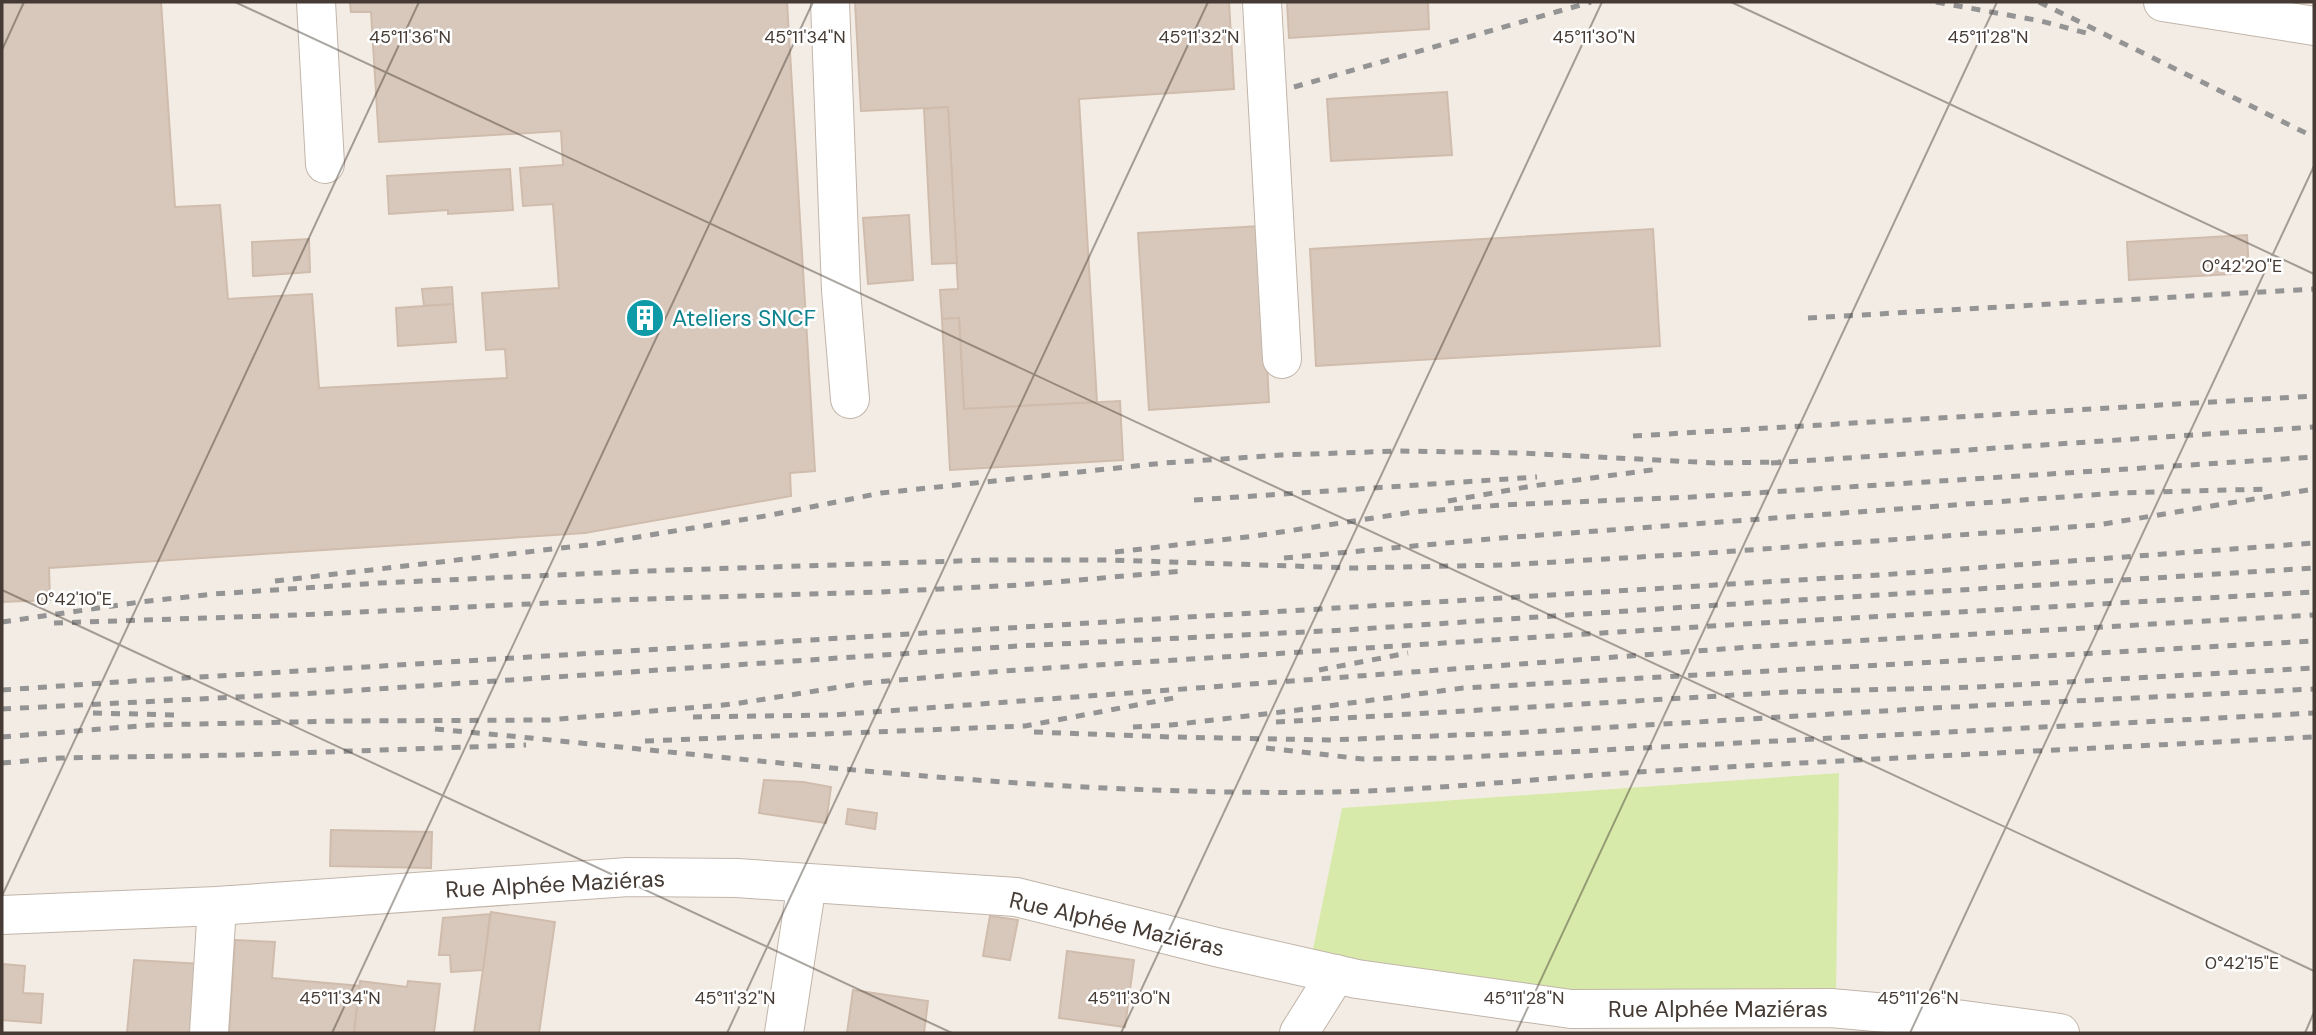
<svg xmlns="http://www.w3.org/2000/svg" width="2316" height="1035" viewBox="0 0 2316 1035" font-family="'DM Sans',sans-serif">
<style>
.green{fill:#d7eaaa}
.building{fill:#d8c8bc;stroke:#d0bcac;stroke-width:2}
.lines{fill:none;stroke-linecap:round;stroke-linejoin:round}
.minor-casing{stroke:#c2b5a9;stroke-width:40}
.minor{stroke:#fff;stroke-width:38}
.rail{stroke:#949494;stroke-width:5;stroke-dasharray:9 9;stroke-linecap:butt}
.ticks{fill:none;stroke:#453b34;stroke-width:2;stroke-opacity:0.45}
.labels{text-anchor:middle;stroke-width:5;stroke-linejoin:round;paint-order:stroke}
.culture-label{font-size:23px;fill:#0d838f;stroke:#fff;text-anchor:start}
.street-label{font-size:23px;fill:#453b34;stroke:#fff}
.ticks-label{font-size:18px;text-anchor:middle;fill:#453b34;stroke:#fff;stroke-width:5;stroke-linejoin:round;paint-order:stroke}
</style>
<rect width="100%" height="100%" fill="#f3ece4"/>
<path class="green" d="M1839,773l-3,222 -262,-1 -262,-40 30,-146z"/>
<g class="building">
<path d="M2,2h159l14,205 45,-2 8,94 84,-5 7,94 188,-10 -2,-29 -19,1 -4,-57 77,-5 -6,-84 -30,2 -3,-38 43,-3 -2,-34 -182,11 -8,-130h-20l-1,-10h437l28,469 -25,2 1,23 -206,37 -536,35 1,32 -48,2z"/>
<path d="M855,2h374l5,87 -155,10 18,303 -133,7 -5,-91 -17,1 -2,-29 18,-1 -10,-182 -87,4z"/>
<path d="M1287,2h141l1,27 -140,9z"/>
<path d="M1447,92l5,63 -121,6 -4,-62z"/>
<path d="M948,107l9,156 -25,1 -8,-155z"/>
<path d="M510,169l3,41 -65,4v-4l-59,4 -2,-38z"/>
<path d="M909,215l4,65 -45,4 -5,-66z"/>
<path d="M1260,226l9,176 -120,8 -11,-177z"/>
<path d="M1653,229l7,117 -344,20 -6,-117z"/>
<path d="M2247,235l2,38 -120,7 -2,-38z"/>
<path d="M309,239l1,33 -57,4 -1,-34z"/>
<path d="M452,287l1,17 -29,2 -2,-17z"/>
<path d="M453,304l3,38 -58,4 -2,-38z"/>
<path d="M959,318l5,91 156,-8 3,59 -173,10 -8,-151z"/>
<path d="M764,780l39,2 28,5 -5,36 -67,-10z"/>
<path d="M848,809l29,4 -2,16 -29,-5z"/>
<path d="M331,830l101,2 -1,36 -101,-2z"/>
<path d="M491,912l64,10 -16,111h-65z"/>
<path d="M490,914l-7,56 -32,2 -1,-17h-11l4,-37z"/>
<path d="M990,916l28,4 -8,40 -27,-4z"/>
<path d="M235,940l40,2 -3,36 88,8 -6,47h-125z"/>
<path d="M1067,951l67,9 -9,67 -66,-9z"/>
<path d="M134,960l68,4 -4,69h-71z"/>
<path d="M2,964l23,2 -2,27 20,1 -2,29 -39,-3z"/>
<path d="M360,981l47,6 1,-6 32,3 -6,49h-80z"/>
<path d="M853,990l75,11 -4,32h-77z"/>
</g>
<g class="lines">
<defs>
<g id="minor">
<path d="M316,2l9,162"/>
<path d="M830,2l11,288 9,109"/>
<path d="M1262,2l20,357"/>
<path d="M2163,2l151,24"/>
<path d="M2,915l215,-9 411,-29 109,1 279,19 200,50 141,32 214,30 260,-1 133,12 96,13"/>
<path d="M209,1033l8,-127"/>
<path d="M784,1033l23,-150"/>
<path d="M1299,1033l37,-59"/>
</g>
</defs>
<use href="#minor" class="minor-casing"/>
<use href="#minor" class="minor"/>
<g class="rail">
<path d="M1936,2l105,19 49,13"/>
<path d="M2039,2l275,135"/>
<path d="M1294,87l297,-85"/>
<path d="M1808,318l506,-29"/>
<path d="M1633,436l681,-40"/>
<path d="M1771,463l543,-36"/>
<path d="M1194,500l343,-23"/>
<path d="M1448,501l84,-15 127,-17"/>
<path d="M1115,552l140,-16 158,-24 88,-7 191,-8 622,-40"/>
<path d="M1284,558l217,-20 617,-45 150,-4"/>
<path d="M275,581l321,-37 175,-29 110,-22 283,-30 117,-8 118,-4 121,2 195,10 66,-1"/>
<path d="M2,622l138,-20 74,-8 165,-11 266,-12 344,-11h122l241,8 152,-3 203,-12 391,-28 216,-36"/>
<path d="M54,623l244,-8 314,-15 267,-8 141,-7 163,-14"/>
<path d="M1319,670l89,-17"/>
<path d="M2,690l116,-8 1762,-107 434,-32"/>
<path d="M2,709l314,-16 702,-47 327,-16 342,-23 627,-39"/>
<path d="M93,713l84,2"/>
<path d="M693,717l139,-2 932,-69 550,-31"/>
<path d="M1276,722l511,-30 189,-5 338,-19"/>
<path d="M1133,727l38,-2 119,-14 173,-23 851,-47"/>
<path d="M435,729c298,27 597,68 897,63 113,-2 226,-16 340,-22 214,-12 428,-22 642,-33"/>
<path d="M1034,732l138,5 157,3 183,-7 421,-25 381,-19"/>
<path d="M2,737l149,-12 192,-4 206,-1 185,-16 131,-21 137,-12 742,-47 570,-32"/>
<path d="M645,741l380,-15 149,-28"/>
<path d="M1266,748l97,11 86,-1 865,-45"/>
<path d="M2,763l58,-5 178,-3 288,-10"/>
</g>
</g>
<path class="ticks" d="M235,2l2079,969M1731,2l583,272M2,50l22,-48M2,590l950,443M2,896l417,-894M332,1033l481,-1031M727,1033l481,-1031M1121,1033l481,-1031M1516,1033l481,-1031M1910,1033l404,-867M2305,1033l9,-21"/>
<defs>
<symbol id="building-disc" viewBox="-11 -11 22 22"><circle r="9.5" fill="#0f9aa8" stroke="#fff"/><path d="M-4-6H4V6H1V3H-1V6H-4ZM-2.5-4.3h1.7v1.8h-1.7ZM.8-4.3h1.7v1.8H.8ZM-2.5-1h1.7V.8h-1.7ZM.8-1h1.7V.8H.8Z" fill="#fff"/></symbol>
</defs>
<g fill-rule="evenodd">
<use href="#building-disc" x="623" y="296" width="44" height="44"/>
</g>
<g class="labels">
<g class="culture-label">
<text x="672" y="326">Ateliers SNCF</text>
</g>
<g class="street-label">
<text transform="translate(555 884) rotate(-3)" y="8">Rue Alphée Maziéras</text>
<text transform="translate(1117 924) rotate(13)" y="8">Rue Alphée Maziéras</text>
<text x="1718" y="1017">Rue Alphée Maziéras</text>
</g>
</g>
<g class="ticks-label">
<text x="410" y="43">45°11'36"N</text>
<text x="805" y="43">45°11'34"N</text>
<text x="1199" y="43">45°11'32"N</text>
<text x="1594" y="43">45°11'30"N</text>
<text x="1988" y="43">45°11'28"N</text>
<text x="2242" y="272">0°42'20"E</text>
<text x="74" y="605">0°42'10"E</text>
<text x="2242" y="969">0°42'15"E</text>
<text x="340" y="1004">45°11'34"N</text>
<text x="735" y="1004">45°11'32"N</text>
<text x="1129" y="1004">45°11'30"N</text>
<text x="1524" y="1004">45°11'28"N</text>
<text x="1918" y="1004">45°11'26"N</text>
</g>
<rect width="2316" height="1035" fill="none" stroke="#453b34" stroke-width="7"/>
</svg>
